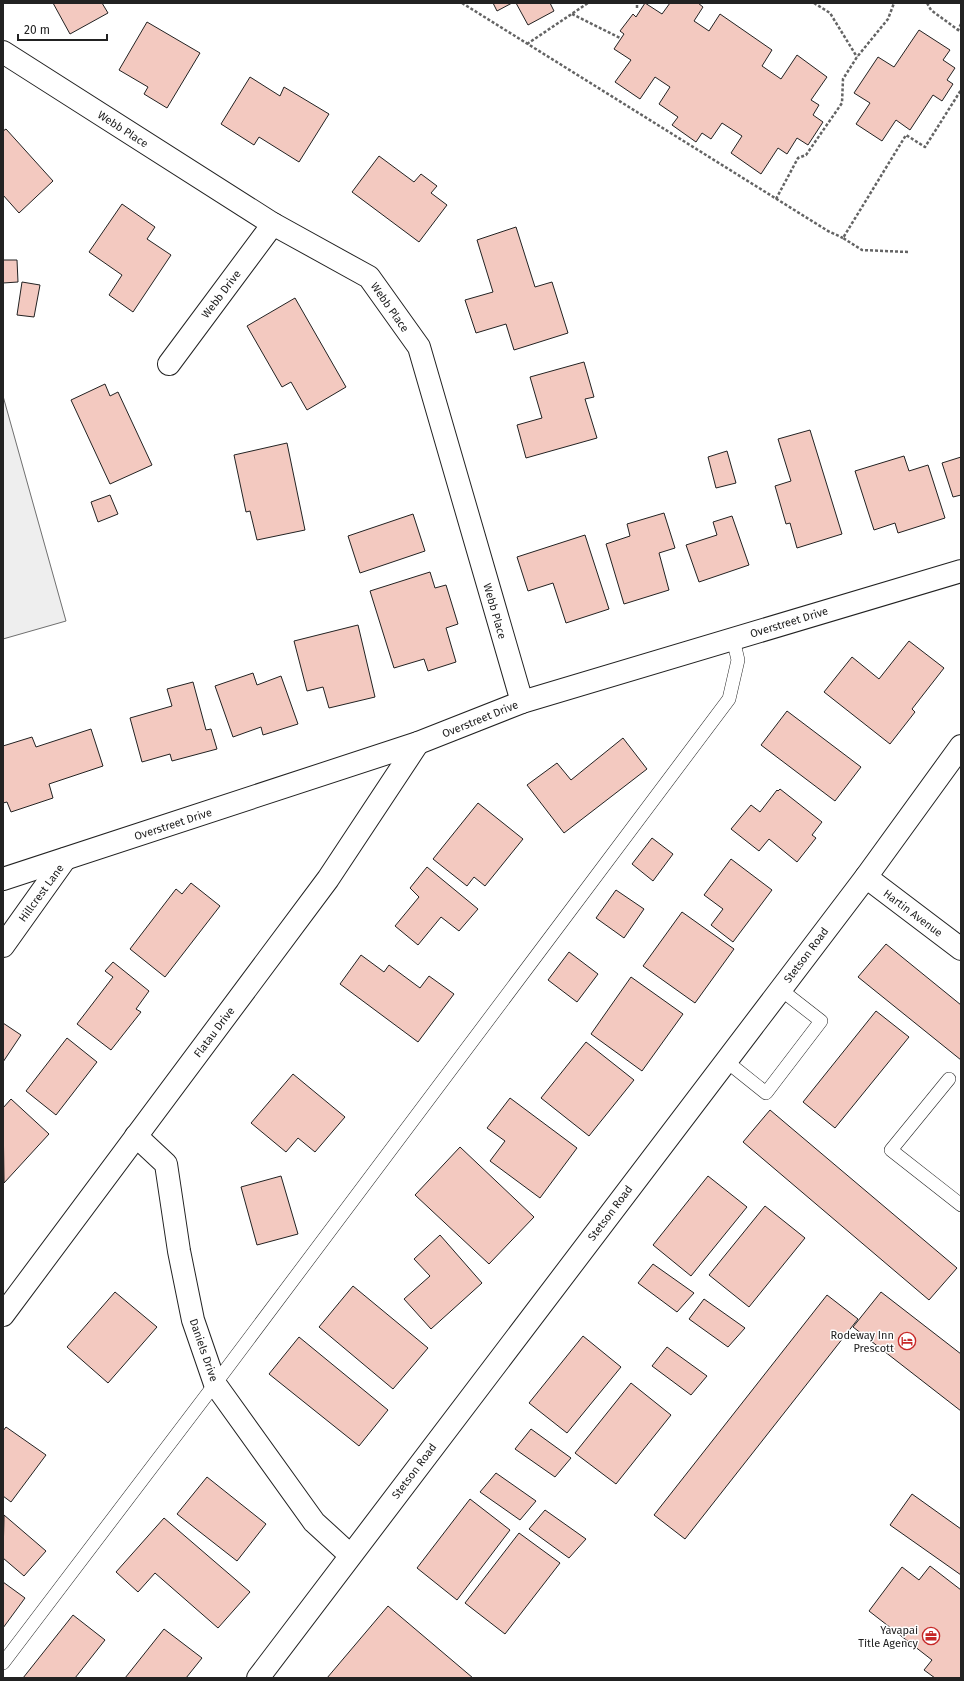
<svg xmlns="http://www.w3.org/2000/svg" width="964" height="1681" viewBox="0 0 964 1681" font-family="'Fira Sans',sans-serif">
<style>
.green{fill:#eee;stroke:#6f6f6f}
.building{fill:#f3c9c0;stroke:#222}
.lines{fill:none;stroke-linecap:round;stroke-linejoin:round}
.service-casing{stroke:#222;stroke-width:14}
.minor-casing{stroke:#222;stroke-width:24}
.path{stroke:#646464;stroke-width:2.5;stroke-dasharray:3 2;stroke-linecap:butt}
.service{stroke:#fff;stroke-width:13}
.minor{stroke:#fff;stroke-width:22}
.labels{text-anchor:middle;stroke-width:3;stroke-linejoin:round;paint-order:stroke}
.street-label{font-size:11px;fill:#222;stroke:#fff}
.poi-label{font-size:11px;fill:#222;stroke:#fff;text-anchor:end}
</style>
<rect width="100%" height="100%" fill="#fff"/>
<path class="green" d="M3,396l63,225 -63,18z"/>
<g class="building">
<path d="M53,3h49l6,10 -38,21z"/>
<path d="M493,3h19l-15,8z"/>
<path d="M516,3h34l4,8 -26,14z"/>
<path d="M645,3l17,11 8,-11h28l5,4 -9,14 15,10 11,-17 52,36 -10,16 19,13 16,-24 30,22 -16,23 8,5 -6,10 10,7 -15,23 -11,-7 -10,16 -9,-6 -17,26 -30,-21 11,-17 -20,-13 -11,16 -9,-6 -6,9 -24,-17 6,-8 -19,-13 11,-17 -15,-10 -15,22 -25,-17 16,-22 -17,-11 10,-15 -4,-3 13,-17 3,3z"/>
<path d="M147,22l53,31 -33,55 -23,-14 4,-7 -29,-17z"/>
<path d="M919,30l31,20 -7,10 12,8 -8,12 6,4 -11,17 -9,-6 -23,35 -14,-10 -14,21 -26,-17 14,-21 -16,-10 24,-36 16,10z"/>
<path d="M250,77l30,19 4,-9 45,27 -30,48 -40,-25 -5,8 -33,-21z"/>
<path d="M6,129l47,52 -34,32 -16,-18v-64z"/>
<path d="M379,156l35,26 7,-8 16,12 -6,7 16,12 -28,37 -67,-50z"/>
<path d="M122,204l33,23 -8,12 24,16 -38,57 -24,-17 13,-20 -33,-23z"/>
<path d="M516,227l19,60 17,-5 16,51 -54,17 -8,-26 -30,9 -11,-33 28,-8 -16,-52z"/>
<path d="M3,260h14l1,22 -15,1z"/>
<path d="M22,282l18,3 -6,32 -17,-2z"/>
<path d="M295,298l51,89 -39,23 -16,-28 -9,5 -35,-61z"/>
<path d="M584,362l10,35 -9,2 12,39 -71,20 -9,-33 25,-7 -12,-41z"/>
<path d="M105,384l5,12 8,-4 34,73 -42,19 -39,-84z"/>
<path d="M810,430l32,104 -45,14 -7,-25 -4,1 -11,-38 16,-5 -13,-42z"/>
<path d="M287,443l18,87 -48,10 -7,-29 -4,1 -12,-57z"/>
<path d="M727,451l9,32 -20,5 -8,-31z"/>
<path d="M904,456l5,15 19,-6 17,53 -47,15 -3,-10 -21,7 -19,-59z"/>
<path d="M961,457v38l-8,2 -11,-34z"/>
<path d="M110,495l8,19 -20,8 -7,-20z"/>
<path d="M664,513l11,35 -16,5 10,37 -45,14 -18,-60 24,-8 -3,-12z"/>
<path d="M413,514l12,37 -65,22 -12,-37z"/>
<path d="M732,516l17,49 -50,17 -13,-37 31,-10 -4,-13z"/>
<path d="M585,535l24,74 -43,14 -13,-40 -25,8 -11,-34z"/>
<path d="M430,572l5,16 11,-3 12,39 -12,4 10,34 -28,9 -4,-12 -30,9 -24,-77z"/>
<path d="M358,625l17,72 -46,11 -6,-21 -16,4 -13,-50z"/>
<path d="M909,641l35,27 -32,41 3,3 -25,32 -66,-52 28,-35 27,22z"/>
<path d="M253,673l4,12 24,-9 17,48 -35,11 -2,-8 -28,10 -18,-51z"/>
<path d="M193,682l13,48 5,-1 6,20 -45,12 -2,-7 -28,8 -12,-44 42,-12 -5,-17z"/>
<path d="M787,711l74,56 -26,34 -74,-56z"/>
<path d="M91,729l12,37 -54,18 4,14 -42,14 -4,-10 -4,1v-57l29,-9 4,10z"/>
<path d="M623,738l24,31 -83,64 -37,-48 30,-22 14,17z"/>
<path d="M780,789l42,33 -10,13 4,3 -19,24 -28,-23 -10,12 -28,-22 20,-24 9,7 17,-22 1,1z"/>
<path d="M478,803l45,36 -38,47 -11,-9 -7,9 -34,-27z"/>
<path d="M652,838l21,16 -20,27 -21,-17z"/>
<path d="M731,859l41,31 -39,52 -22,-17 12,-16 -19,-14z"/>
<path d="M427,867l51,42 -19,22 -18,-14 -23,28 -23,-19 24,-29 -9,-9z"/>
<path d="M191,883l29,23 -55,71 -35,-28 46,-60 6,5z"/>
<path d="M616,890l28,19 -20,29 -28,-20z"/>
<path d="M682,912l52,37 -39,54 -52,-37z"/>
<path d="M886,944l75,61v55l-103,-83z"/>
<path d="M569,952l29,22 -21,28 -29,-22z"/>
<path d="M361,955l23,17 5,-7 31,23 9,-12 25,18 -36,48 -78,-58z"/>
<path d="M113,962l36,29 -13,18 5,3 -30,38 -34,-26 36,-47 -8,-6z"/>
<path d="M631,977l52,37 -41,57 -51,-37z"/>
<path d="M876,1011l33,26 -74,91 -32,-26z"/>
<path d="M3,1023l18,12 -18,27z"/>
<path d="M67,1038l30,24 -41,53 -30,-24z"/>
<path d="M586,1042l48,38 -45,56 -48,-38z"/>
<path d="M293,1074l52,43 -30,35 -17,-14 -12,14 -35,-29z"/>
<path d="M510,1098l67,50 -37,50 -50,-37 15,-20 -18,-13z"/>
<path d="M11,1099l38,35 -45,49 -1,-75z"/>
<path d="M770,1110l187,158 -28,32 -186,-158z"/>
<path d="M460,1147l74,70 -45,47 -74,-69z"/>
<path d="M281,1176l17,58 -41,11 -16,-58z"/>
<path d="M708,1176l39,31 -56,69 -38,-31z"/>
<path d="M765,1206l40,32 -56,69 -40,-32z"/>
<path d="M440,1235l42,48 -51,46 -27,-30 26,-23 -16,-17z"/>
<path d="M653,1264l41,29 -17,19 -39,-29z"/>
<path d="M353,1286l75,62 -35,41 -74,-62z"/>
<path d="M115,1292l42,35 -49,56 -41,-36z"/>
<path d="M881,1292l80,62v57l-108,-84z"/>
<path d="M827,1295l31,24 -173,220 -31,-24z"/>
<path d="M704,1299l41,29 -17,19 -39,-28z"/>
<path d="M583,1336l38,31 -54,66 -38,-30z"/>
<path d="M299,1337l89,73 -29,36 -90,-72z"/>
<path d="M667,1347l40,29 -16,19 -39,-29z"/>
<path d="M631,1383l40,32 -55,69 -41,-31z"/>
<path d="M6,1427l40,28 -35,47 -8,-6v-65z"/>
<path d="M531,1429l40,29 -16,19 -40,-28z"/>
<path d="M496,1473l40,28 -16,19 -40,-28z"/>
<path d="M207,1477l59,47 -29,37 -60,-47z"/>
<path d="M912,1494l49,35v46l-71,-50z"/>
<path d="M470,1499l40,31 -53,70 -40,-32z"/>
<path d="M545,1510l41,29 -17,19 -40,-29z"/>
<path d="M4,1515l42,36 -22,25 -21,-18z"/>
<path d="M164,1518l86,74 -32,36 -63,-55 -17,19 -22,-20z"/>
<path d="M519,1533l41,30 -55,71 -40,-31z"/>
<path d="M930,1566l31,24v88h-26l-11,-8 8,-10 -63,-49 33,-44 17,13z"/>
<path d="M3,1582l22,16 -22,30z"/>
<path d="M388,1606l85,72h-146z"/>
<path d="M73,1615l32,25 -30,38h-52z"/>
<path d="M164,1629l38,29 -16,20h-61z"/>
</g>
<g class="lines">
<defs>
<g id="service">
<path d="M726,1061l40,32 55,-72 -41,-32"/>
<path d="M949,1079l-58,71 70,55"/>
<path d="M3,1663l212,-279 514,-685 9,-39 -5,-21"/>
</g>
<g id="minor">
<path d="M3,52l270,172 96,53 50,70 103,355"/>
<path d="M169,364l104,-140"/>
<path d="M866,877l95,72"/>
<path d="M3,879l415,-136 104,-41 439,-131"/>
<path d="M3,946l62,-87"/>
<path d="M136,1136l30,28 13,87 14,69 22,64 99,138 36,33"/>
<path d="M3,1315l325,-436 90,-136"/>
<path d="M258,1678l608,-801 95,-131"/>
</g>
</defs>
<use href="#service" class="service-casing"/>
<use href="#minor" class="minor-casing"/>
<g class="path">
<path d="M462,3l366,228 15,7"/>
<path d="M814,3l16,10 27,44"/>
<path d="M927,3l4,7 27,20"/>
<path d="M637,8v-5"/>
<path d="M572,14l48,24"/>
<path d="M961,24l-3,6 3,2"/>
<path d="M527,44l61,-41"/>
<path d="M776,199l22,-41 8,-3 36,-52 1,-24 14,-22 31,-38 6,-16"/>
<path d="M908,252l-46,-2 -19,-12 63,-103 19,12 36,-57"/>
</g>
<use href="#service" class="service"/>
<use href="#minor" class="minor"/>
</g>
<defs>
<symbol id="hotel-ring" viewBox="-11 -11 22 22"><circle r="9.5" fill="#fff" stroke="#c62828" stroke-width="1.5"/><path d="M-6-4.5h1.5V1H6V5H4.5V3h-9V5H-6ZM-4 0a1.8 1.8 0 1 1 3.6 0ZM.5 0V-2.5h3Q6-2.5 6 0Z" fill="#c62828"/></symbol>
<symbol id="office-ring" viewBox="-11 -11 22 22"><circle r="9.5" fill="#fff" stroke="#c62828" stroke-width="1.5"/><path d="M-6-3h4V-5.5h4V-3h4V5H-6ZM-1-4.5V-3h2v-1.5ZM-6 0V1H6V0Z" fill="#c62828"/></symbol>
</defs>
<g fill-rule="evenodd">
<use href="#hotel-ring" x="897" y="1331" width="20" height="20"/>
<use href="#office-ring" x="921" y="1626" width="20" height="20"/>
</g>
<g class="labels">
<g class="street-label">
<text transform="translate(123 129) rotate(33)" y="4">Webb Place</text>
<text transform="translate(221 294) rotate(-53)" y="4">Webb Drive</text>
<text transform="translate(390 307) rotate(55)" y="4">Webb Place</text>
<text transform="translate(495 611) rotate(74)" y="4">Webb Place</text>
<text transform="translate(789 622) rotate(-17)" y="4">Overstreet Drive</text>
<text transform="translate(480 719) rotate(-22)" y="4">Overstreet Drive</text>
<text transform="translate(173 824) rotate(-18)" y="4">Overstreet Drive</text>
<text transform="translate(41 893) rotate(-54)" y="4">Hillcrest Lane</text>
<text transform="translate(913 913) rotate(37)" y="4">Hartin Avenue</text>
<text transform="translate(806 955) rotate(-53)" y="4">Stetson Road</text>
<text transform="translate(214 1032) rotate(-53)" y="4">Flatau Drive</text>
<text transform="translate(610 1213) rotate(-53)" y="4">Stetson Road</text>
<text transform="translate(204 1350) rotate(71)" y="4">Daniels Drive</text>
<text transform="translate(414 1471) rotate(-53)" y="4">Stetson Road</text>
</g>
<g class="poi-label">
<text x="894" y="1339">Rodeway Inn<tspan x="894" dy="13">Prescott</tspan></text>
<text x="918" y="1634">Yavapai<tspan x="918" dy="13">Title Agency</tspan></text>
</g>
</g>
<rect width="964" height="1681" fill="none" stroke="#222222" stroke-width="8"/>
<path d="M18 34v6h89v-6" fill="none" stroke="#222222" stroke-width="2"/>
<text x="24" y="34" font-size="12" fill="#222222" stroke="#ffffff" stroke-width="3" paint-order="stroke">20 m</text>
</svg>
